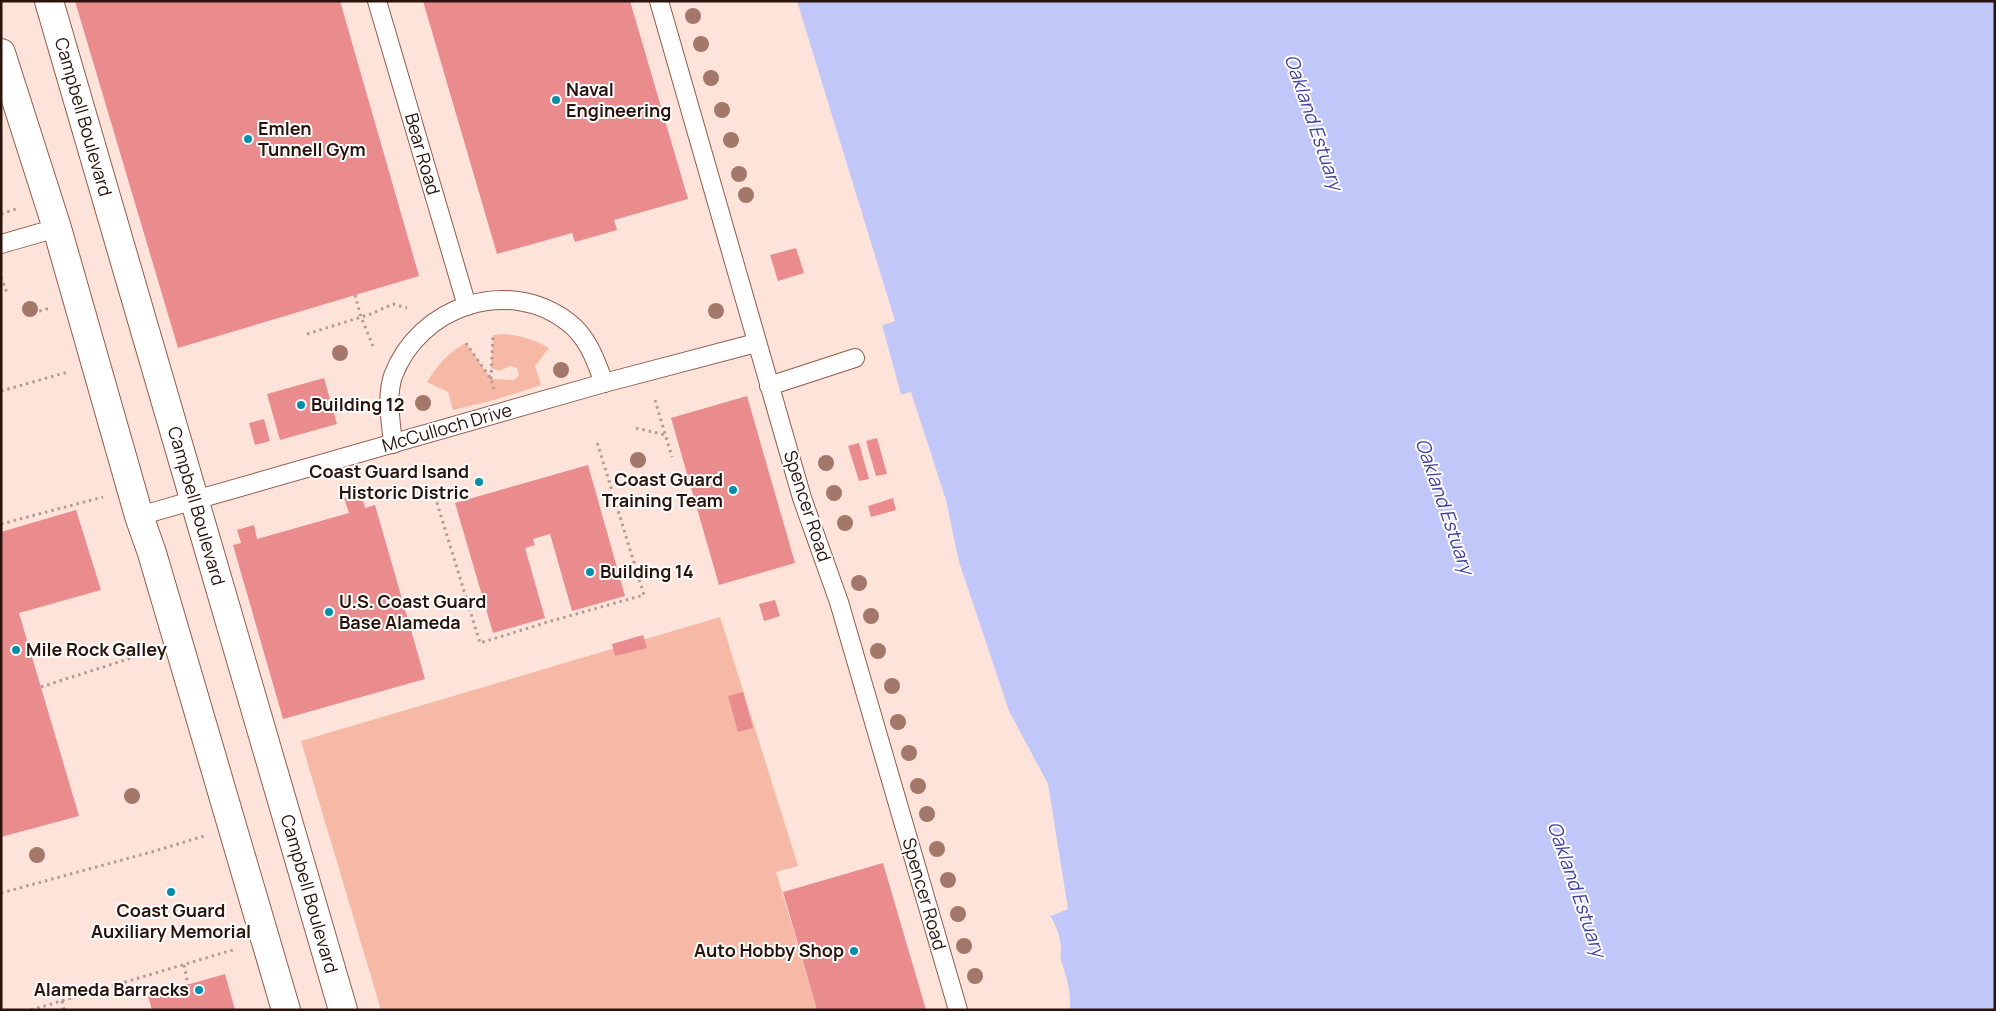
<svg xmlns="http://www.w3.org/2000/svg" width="1996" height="1011" viewBox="0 0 1996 1011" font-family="Manrope,sans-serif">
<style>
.green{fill:#f5b9a6}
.water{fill:#c1c8f9}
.pier{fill:#fee3da}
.building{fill:#ea8c8e}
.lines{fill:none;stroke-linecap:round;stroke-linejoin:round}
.lane-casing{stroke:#945b49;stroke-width:20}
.secondary-casing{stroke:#945b49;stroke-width:30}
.path{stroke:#b59b93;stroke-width:3;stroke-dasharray:2.5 4;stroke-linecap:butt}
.lane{stroke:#fff;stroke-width:18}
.secondary{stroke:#fff;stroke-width:28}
.tree{fill:#a3786a}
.poi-dot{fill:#008eaa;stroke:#fff;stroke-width:2}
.labels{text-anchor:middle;stroke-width:4;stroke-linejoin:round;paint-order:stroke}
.poi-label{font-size:18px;font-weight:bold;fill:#29130b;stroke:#fff;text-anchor:start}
.street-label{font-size:18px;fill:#29130b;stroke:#fff}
.water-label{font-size:19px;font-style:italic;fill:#42419c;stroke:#fff}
</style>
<rect width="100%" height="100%" fill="#fee3da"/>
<g class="green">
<path d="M501,334c19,1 32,5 48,14l-14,18 6,19 -43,14 -45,11 -5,-18 -21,-10c10,-16 22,-31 39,-39l25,36 23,1 5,-5 -2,-7 -7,-2 -10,5 -9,-3 2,-33z"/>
<path d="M720,617l78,249 -22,6 41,138h-436l-80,-269z"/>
</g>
<path class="water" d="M787,1h1208v1009h-925c1,-18 -3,-33 -9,-49 -1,-4 0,-8 0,-12 -1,-15 -6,-27 -15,-39l6,-20 -17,-108 -35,-77 -96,-300 -22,-80z"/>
<g class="pier">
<path d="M785,1h12l98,320 -15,5z"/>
<path d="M911,392l35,108 13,62 50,149 39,73 20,125 -17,7 -5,-6h-3l6,-20 -18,-68 1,-39 -35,-77 -96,-300 -2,-11z"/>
</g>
<g class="building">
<path d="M75,1h265l79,275 -241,72z"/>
<path d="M423,1h207l58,198 -74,21 3,10 -42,12 -3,-9 -75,21z"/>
<path d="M796,248l8,25 -26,8 -8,-26z"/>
<path d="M324,378l13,46 -57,16 -13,-46z"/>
<path d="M747,396l48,167 -76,22 -48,-167z"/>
<path d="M264,419l6,22 -15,4 -6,-22z"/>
<path d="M877,438l10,36 -11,2 -10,-35z"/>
<path d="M859,443l10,36 -10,2 -11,-35z"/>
<path d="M588,465l37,131 -53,15 -22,-77 -17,5 2,6 -10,3 20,70 -52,15 -38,-130z"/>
<path d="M361,494l4,14 10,-3 50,174 -142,40 -50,-174 8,-2 -4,-13 17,-5 3,14 92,-26 -5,-15z"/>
<path d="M893,498l3,12 -25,7 -3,-11z"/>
<path d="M76,510l25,80 -82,23 60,203 -78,21v-305z"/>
<path d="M775,600l5,16 -16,5 -5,-17z"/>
<path d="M643,635l4,13 -32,8 -3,-12z"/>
<path d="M743,692l10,36 -15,4 -10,-36z"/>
<path d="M883,863l43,147h-109l-34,-118z"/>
<path d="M225,974l10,36h-83l-4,-14z"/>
</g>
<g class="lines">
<defs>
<g id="lane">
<path d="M377,1l90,305"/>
<path d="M659,1l143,497 37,104 119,408"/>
<path d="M1,244l56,-16"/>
<path d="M769,386l86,-28"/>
<path d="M393,444c-2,-22 -7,-47 0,-68 26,-70 115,-100 175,-54 20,15 28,39 36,61"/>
<path d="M139,516l465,-133 152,-40"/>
</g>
<g id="secondary">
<path d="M49,1l294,1009"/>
<path d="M1,53l56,175 82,288 13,37 134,457"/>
</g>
</defs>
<use href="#lane" class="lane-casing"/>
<use href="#secondary" class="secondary-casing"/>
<g class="path">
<path d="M1,214l18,-6"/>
<path d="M1,277l6,16"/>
<path d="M355,295l6,22 12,29"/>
<path d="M33,313l17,-5"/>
<path d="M307,334l64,-20 22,-10 14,4"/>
<path d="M466,343l25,36 3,10"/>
<path d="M491,379l2,-44"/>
<path d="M1,391l67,-19"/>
<path d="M655,400l17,57"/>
<path d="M636,428l29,7"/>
<path d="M433,490l47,153 71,-22 93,-26 -47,-153"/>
<path d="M1,524l102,-27"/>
<path d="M41,687l109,-35"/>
<path d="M1,893l154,-42 49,-15"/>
<path d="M184,965l4,20"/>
<path d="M62,1001l2,9"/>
<path d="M31,1010l205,-61"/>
</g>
<use href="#lane" class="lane"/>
<use href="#secondary" class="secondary"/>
</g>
<g class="tree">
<circle cx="693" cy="16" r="8"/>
<circle cx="701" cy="44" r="8"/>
<circle cx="711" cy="78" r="8"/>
<circle cx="722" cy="110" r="8"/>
<circle cx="731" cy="140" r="8"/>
<circle cx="739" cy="174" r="8"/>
<circle cx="746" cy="195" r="8"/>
<circle cx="30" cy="309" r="8"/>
<circle cx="716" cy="311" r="8"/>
<circle cx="340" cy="353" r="8"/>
<circle cx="561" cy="370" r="8"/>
<circle cx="423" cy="403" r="8"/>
<circle cx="638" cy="460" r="8"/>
<circle cx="826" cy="463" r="8"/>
<circle cx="834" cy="493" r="8"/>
<circle cx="845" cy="523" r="8"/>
<circle cx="859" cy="583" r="8"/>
<circle cx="871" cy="616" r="8"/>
<circle cx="878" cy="651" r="8"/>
<circle cx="892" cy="686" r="8"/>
<circle cx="898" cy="722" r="8"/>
<circle cx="909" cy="753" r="8"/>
<circle cx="918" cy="786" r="8"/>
<circle cx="132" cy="796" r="8"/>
<circle cx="927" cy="814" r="8"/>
<circle cx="937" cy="849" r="8"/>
<circle cx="37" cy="855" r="8"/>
<circle cx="948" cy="880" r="8"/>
<circle cx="958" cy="914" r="8"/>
<circle cx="964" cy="946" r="8"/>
<circle cx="975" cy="976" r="8"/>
</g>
<g class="poi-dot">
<circle cx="556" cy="100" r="5"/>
<circle cx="248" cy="139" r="5"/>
<circle cx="301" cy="405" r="5"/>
<circle cx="479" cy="482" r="5"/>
<circle cx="733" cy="490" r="5"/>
<circle cx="590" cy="572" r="5"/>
<circle cx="329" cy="612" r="5"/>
<circle cx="16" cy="650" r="5"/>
<circle cx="171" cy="892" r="5"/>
<circle cx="854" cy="951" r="5"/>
<circle cx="199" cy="990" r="5"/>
</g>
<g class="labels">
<g class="poi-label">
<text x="566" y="96">Naval<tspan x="566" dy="21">Engineering</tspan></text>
<text x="258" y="135">Emlen<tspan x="258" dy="21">Tunnell Gym</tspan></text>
<text x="311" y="411">Building 12</text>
<text x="469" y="478" text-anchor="end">Coast Guard Isand<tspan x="469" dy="21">Historic Distric</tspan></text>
<text x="723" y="486" text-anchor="end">Coast Guard<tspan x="723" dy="21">Training Team</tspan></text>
<text x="600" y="578">Building 14</text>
<text x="339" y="608">U.S. Coast Guard<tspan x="339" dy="21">Base Alameda</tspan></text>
<text x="26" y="656">Mile Rock Galley</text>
<text x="171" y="917" text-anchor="middle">Coast Guard<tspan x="171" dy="21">Auxiliary Memorial</tspan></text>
<text x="844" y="957" text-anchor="end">Auto Hobby Shop</text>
<text x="189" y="996" text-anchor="end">Alameda Barracks</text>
</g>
<g class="street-label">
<text transform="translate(83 117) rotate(74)" y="6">Campbell Boulevard</text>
<text transform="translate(422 154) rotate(74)" y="6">Bear Road</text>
<text transform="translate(447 428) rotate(-16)" y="6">McCulloch Drive</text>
<text transform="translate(196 506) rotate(74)" y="6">Campbell Boulevard</text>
<text transform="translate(807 506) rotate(72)" y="6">Spencer Road</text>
<text transform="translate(309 894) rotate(74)" y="6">Campbell Boulevard</text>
<text transform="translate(924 894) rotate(74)" y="6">Spencer Road</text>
</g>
<g class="water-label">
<text transform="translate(1314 122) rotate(71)" y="7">Oakland Estuary</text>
<text transform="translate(1445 506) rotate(71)" y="7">Oakland Estuary</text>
<text transform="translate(1577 889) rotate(71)" y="7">Oakland Estuary</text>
</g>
</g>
<rect width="1996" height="1011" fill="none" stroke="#29130b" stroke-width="5"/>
</svg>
